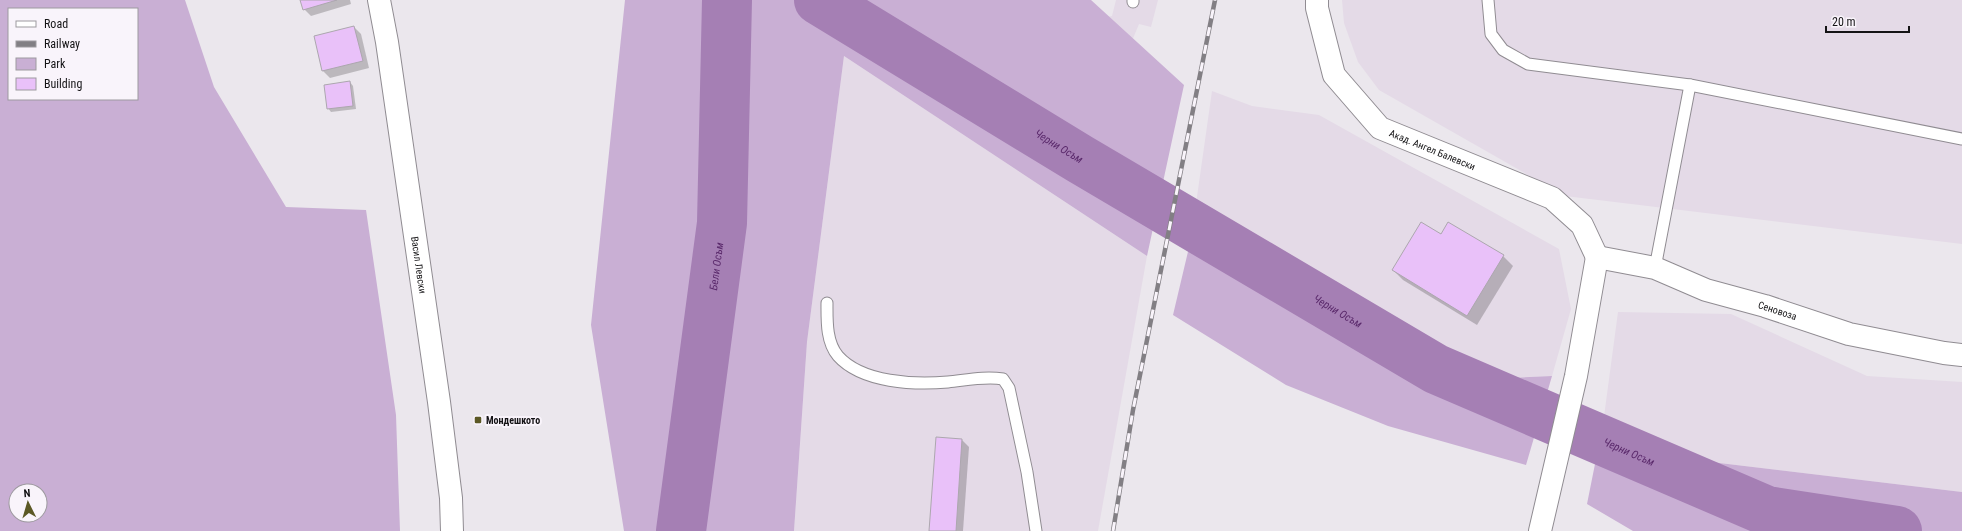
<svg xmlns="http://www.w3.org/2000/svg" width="1962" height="531" viewBox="0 0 1962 531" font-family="'Roboto Condensed',sans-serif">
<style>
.built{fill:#e4dae7}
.green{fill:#c9afd4;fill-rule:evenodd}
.shadow{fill:#0003}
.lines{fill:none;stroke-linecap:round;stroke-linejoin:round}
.river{stroke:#a57fb4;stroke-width:50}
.building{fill:#e9c1f9;stroke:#aca7ae}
.service-casing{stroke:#908c92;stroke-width:13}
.minor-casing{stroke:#908c92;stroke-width:24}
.secondary-casing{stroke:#908c92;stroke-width:24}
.service{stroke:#fff;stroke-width:11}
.minor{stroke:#fff;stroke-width:22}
.secondary{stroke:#fff;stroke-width:22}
.rail-casing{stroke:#827f84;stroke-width:4.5}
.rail{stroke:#f9f4fb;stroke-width:3;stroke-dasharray:9;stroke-linecap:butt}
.poi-dot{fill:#5b5825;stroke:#f9f4fb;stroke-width:1.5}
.labels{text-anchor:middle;stroke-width:4;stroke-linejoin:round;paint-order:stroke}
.street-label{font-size:10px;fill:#141315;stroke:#f9f4fb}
.poi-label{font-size:10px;font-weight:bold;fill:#141315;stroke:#f9f4fb;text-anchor:start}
.water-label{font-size:11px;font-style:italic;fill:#5a296b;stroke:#f9f4fb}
</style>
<rect width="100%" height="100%" fill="#ebe7ed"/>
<g class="built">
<path d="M1116,0h42l-7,27 -12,-3 -12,29 -30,-34 15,-3z"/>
<path d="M1342,0h620v244l-397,-48 -186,-106 -21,-28 -14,-39z"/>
<path d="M844,56l303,200 -49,275h-304l13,-189z"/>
<path d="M1212,91l40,15 67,9 240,134 12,60 -19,67 -62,3 -179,-59 -120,-81z"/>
<path d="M1618,312l113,2 136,62 95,6v110l-251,-30 -108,-38z"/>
</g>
<g class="green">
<path d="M0,0h185l29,87 72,120 80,3 30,205 4,116h-400zM9,9h128v90h-128zM16,491h24v24h-24z"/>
<path d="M625,0h466l93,85 -37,171 -303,-200 -37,286 -13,189h-170l-33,-206z"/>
<path d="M1191,239l120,81 179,59 62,-3 -26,89 -138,-39 -102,-41 -113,-70z"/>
<path d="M1603,424l108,38 251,30v39h-329l-46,-27z"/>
</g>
<g class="shadow">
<path d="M301,0h49l1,4 -40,12 -7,-7z"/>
<path d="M354,27l7,7 8,34 -39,10 -7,-7 -8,-34z"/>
<path d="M350,82l3,4 3,23 -25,3 -3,-4z"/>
<path d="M1441,236l62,20 10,10 -36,59 -74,-45 -10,-10z"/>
<path d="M937,438l25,2 7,7 -6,84h-33z"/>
</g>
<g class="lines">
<g class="river">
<path id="s1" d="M819,0l261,159 356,210 331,142 130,20"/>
<path id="s2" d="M681,531l41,-308 5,-223"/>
</g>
</g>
<g class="building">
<path d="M300,0h37l-34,10z"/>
<path d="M354,26l9,35 -41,10 -8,-35z"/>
<path d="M350,81l3,25 -26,3 -3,-24z"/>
<path d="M1421,222l20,12 7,-12 56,33 -37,61 -75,-46z"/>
<path d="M936,437l26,2 -6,92h-27z"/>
</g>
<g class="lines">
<defs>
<g id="service">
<path d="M1488,0l3,34 12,16 25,14 162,21 272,54"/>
<path d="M1133,2v-2"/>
<path d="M1655,268l35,-183"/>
<path d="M827,303c0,17 -1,39 11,53 24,27 77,29 110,26 19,-2 37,-6 55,-3l6,9 18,84 9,59"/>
</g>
<g id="minor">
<path id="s3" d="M1317,0v8l17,67 46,53 172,70 30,27 15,32"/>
<path id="s4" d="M1597,257l58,11 51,22 59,16 84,28 95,19 18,2"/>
<path d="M1540,531l36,-155 21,-119"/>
</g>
<g id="secondary">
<path id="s5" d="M379,0l8,42 52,360 12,96 1,33"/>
</g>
</defs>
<use href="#service" class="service-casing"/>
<use href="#minor" class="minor-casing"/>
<use href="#secondary" class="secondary-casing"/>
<use href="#service" class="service"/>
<use href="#minor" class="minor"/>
<use href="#secondary" class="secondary"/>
<defs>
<path id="rail" d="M1113,531l20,-121 82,-410"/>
</defs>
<use href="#rail" class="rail-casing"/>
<use href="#rail" class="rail"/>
</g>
<rect class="poi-dot" x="474" y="416" width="8" height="8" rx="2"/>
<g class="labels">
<g class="street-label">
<text dy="4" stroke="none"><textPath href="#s3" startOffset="204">Акад. Ангел Балевски</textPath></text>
<text dy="4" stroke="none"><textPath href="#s5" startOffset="268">Васил Левски</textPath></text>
<text dy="4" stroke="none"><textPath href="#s4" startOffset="189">Сеновоза</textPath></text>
</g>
<g class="poi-label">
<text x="486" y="424">Мондешкото</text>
</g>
<g class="water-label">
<text dy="4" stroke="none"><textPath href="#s1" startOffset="281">Черни Осъм</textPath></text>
<text dy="4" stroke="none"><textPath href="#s2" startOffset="267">Бели Осъм</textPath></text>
<text dy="4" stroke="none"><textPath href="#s1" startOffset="605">Черни Осъм</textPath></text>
<text dy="4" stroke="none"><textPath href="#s1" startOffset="929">Черни Осъм</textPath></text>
</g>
</g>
<rect x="8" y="8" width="130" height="92" fill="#f9f4fb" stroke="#9d9a9f"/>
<rect x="16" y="21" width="20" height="6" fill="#ffffff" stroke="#9d9a9f"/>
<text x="44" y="28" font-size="12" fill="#141315">Road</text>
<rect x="16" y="41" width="20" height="6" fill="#827f84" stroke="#9d9a9f"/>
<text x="44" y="48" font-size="12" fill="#141315">Railway</text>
<rect x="16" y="58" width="20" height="12" fill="#c9afd4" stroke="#9d9a9f"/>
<text x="44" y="68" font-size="12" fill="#141315">Park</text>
<rect x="16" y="78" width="20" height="12" fill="#e9c1f9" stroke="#9d9a9f"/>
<text x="44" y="88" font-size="12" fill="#141315">Building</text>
<g transform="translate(28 503) rotate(355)"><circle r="19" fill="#f9f4fb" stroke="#9d9a9f"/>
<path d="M0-3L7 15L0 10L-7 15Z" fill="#5b5825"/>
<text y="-6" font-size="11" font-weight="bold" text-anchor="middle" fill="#141315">N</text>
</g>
<path d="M1826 26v6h83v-6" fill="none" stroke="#141315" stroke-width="2"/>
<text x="1832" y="26" font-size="12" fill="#141315" stroke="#f9f4fb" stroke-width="3" paint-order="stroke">20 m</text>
</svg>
